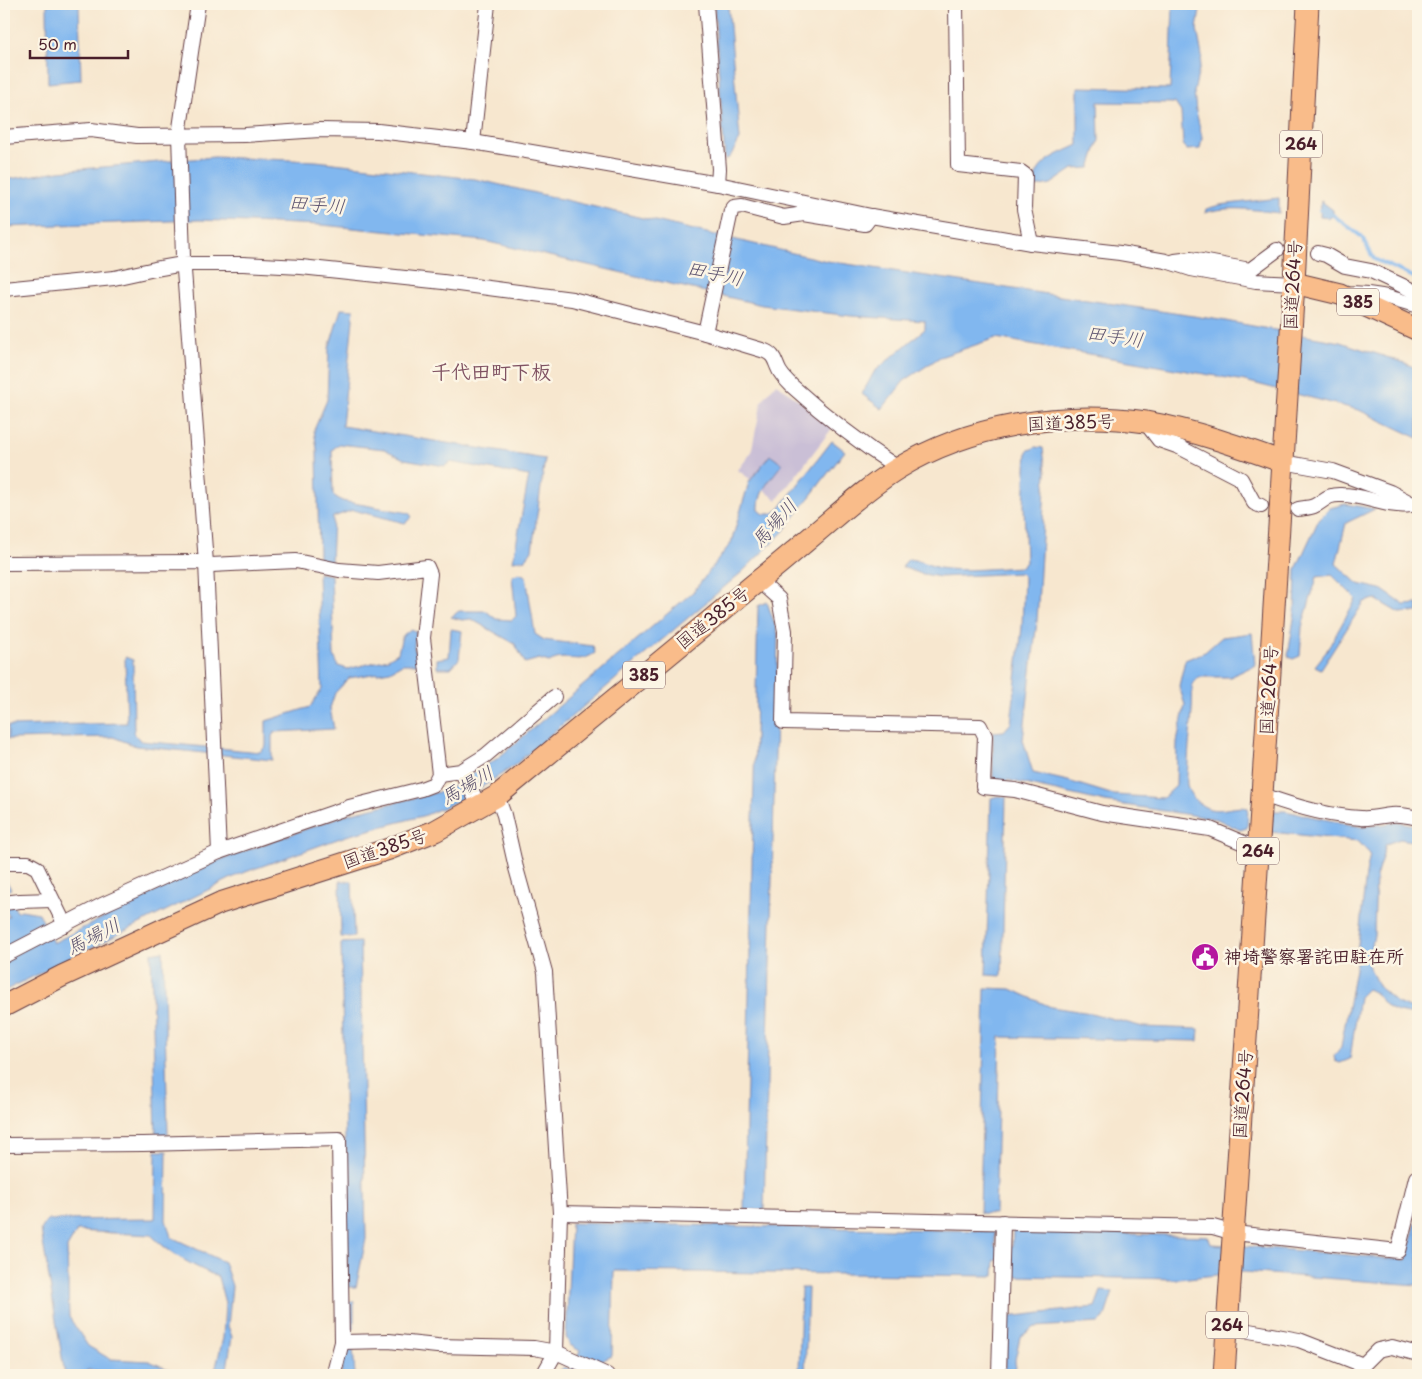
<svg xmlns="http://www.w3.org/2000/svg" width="1422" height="1379" viewBox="0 0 1422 1379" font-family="'Playpen Sans','Klee One',sans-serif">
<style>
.industrial{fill:#cabfd6}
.water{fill:#81b7ef;stroke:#666b8d}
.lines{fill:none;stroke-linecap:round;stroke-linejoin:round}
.stream{stroke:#81b7ef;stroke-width:4}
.minor-casing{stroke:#643d44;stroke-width:16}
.highway-casing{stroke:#643d44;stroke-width:23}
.minor{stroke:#fff;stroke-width:14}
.highway{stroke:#f9bc8a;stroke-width:21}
.labels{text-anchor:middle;stroke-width:5;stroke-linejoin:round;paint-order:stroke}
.shield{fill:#fcf5e5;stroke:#7f5f63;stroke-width:1}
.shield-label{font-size:16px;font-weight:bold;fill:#4a1f2b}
.street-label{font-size:18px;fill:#4a1f2b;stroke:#fcf5e5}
.poi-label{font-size:18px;font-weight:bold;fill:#4a1f2b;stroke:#fcf5e5;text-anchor:start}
.water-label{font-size:19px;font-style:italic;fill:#5d5470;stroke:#fcf5e5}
.quarter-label{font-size:20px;font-weight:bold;fill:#805363;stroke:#fcf5e5}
</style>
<rect width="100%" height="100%" fill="#fcf5e5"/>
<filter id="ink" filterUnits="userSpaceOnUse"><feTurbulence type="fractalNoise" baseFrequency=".02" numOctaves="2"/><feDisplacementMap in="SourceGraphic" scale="10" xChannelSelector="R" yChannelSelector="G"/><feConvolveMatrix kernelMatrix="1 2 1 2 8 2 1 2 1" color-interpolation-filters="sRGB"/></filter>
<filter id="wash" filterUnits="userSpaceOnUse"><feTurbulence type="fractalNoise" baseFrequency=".0096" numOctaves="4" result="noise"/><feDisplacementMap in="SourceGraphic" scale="20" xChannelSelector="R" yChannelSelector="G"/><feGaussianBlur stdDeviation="1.12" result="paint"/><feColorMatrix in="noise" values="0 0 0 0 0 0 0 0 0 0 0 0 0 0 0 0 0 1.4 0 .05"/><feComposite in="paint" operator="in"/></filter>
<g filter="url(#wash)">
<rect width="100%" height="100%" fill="#f7e7cf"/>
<path class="industrial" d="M776,383l57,44 -56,73 -39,-30 13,-17 11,-52z"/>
<g class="water">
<path d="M47,4h32l2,76 -33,3z"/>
<path d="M714,4h14l12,135 -10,18 -5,3z"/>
<path d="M1173,4h28l-4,25 5,27 -8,36 2,19 6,26 -2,12 -13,1 -4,-6 -2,-32 -6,-9 -77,-1 1,38 -9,28 -17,1 -22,15 -17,3c0,-26 24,-32 44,-42v-58l92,2z"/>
<path d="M214,157l102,4 159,18 352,82 393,59 120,22 62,20 16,7v69l-59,-28 -114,-29 -249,-43 -56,19 -36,24 -22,28 -20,-15 12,-22 51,-43v-8l-74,-5 -89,-11 -278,-64 -162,-16 -123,-5 -195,7v-47l55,-9z"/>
<path d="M1279,198v15c-24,-3 -51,-8 -74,0l1,-4 14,-4z"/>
<path d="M1321,201l12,9v5l-3,3 -10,-1z"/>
<path d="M341,309l13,1 -12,116 203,33 -13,91 -6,9 -13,2 16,-85 -79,-14 -5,4 -41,-7 -20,-10 -45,-5 -7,6 1,45 9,6 67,12 3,4 -7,6 -52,-13 -20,7 -2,45 -12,-4 -2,-109 -3,-19 13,-30 2,-52z"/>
<path d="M832,441l13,10 -63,82 -40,39 -231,196 -46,30 -39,17 -80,21 -106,38 -236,117v-24l2,-1 -2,-5v-42l5,-3 -5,-9v-31l7,13 -5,3 11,20 4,-2 18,3 14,30 164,-82 131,-47 99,-24 51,-32 196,-167 37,-48 18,-61 21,-27 12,9c-11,15 -24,27 -23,46l5,4h8l7,-5z"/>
<path d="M1036,447l7,1 3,24 -9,149 -14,119 10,33 35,8 46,14 49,3 13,-12 1,-44 8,-37 -6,-19 6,-26 20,-8 17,-15 30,-4 3,32 -25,12h-31l-7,8c2,25 -3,51 -4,77 0,7 -2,16 -1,23 2,11 13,21 23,24 13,3 26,-4 38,-1l-1,20 -7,2 -23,-11 -112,-17 -97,-22 -9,3 -6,-3v-48l11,-1 7,-8 11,-96 2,-50 -4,-4 -80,4 -22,-4 -16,-6 6,-8c12,1 20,6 31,9 25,4 57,0 83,-1l4,-5 -2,-57 3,-54z"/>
<path d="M1345,504l30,5 -29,14 -10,41 22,20 23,5 23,16 14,-1v8l-19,1 -24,-14 -11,3 -43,67 -6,-3 11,-14 30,-53 -24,-24 -15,2 -15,50 -2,29 -7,3 -5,-3 7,-44 1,-43 23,-50 11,-11z"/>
<path d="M318,573l13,2 3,80 4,11 10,3 40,-10 10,-6 4,-17 9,-7 5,3 -2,15 4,17h-16l-12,7 -41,7 -14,15 -5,15 4,21 -59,3 -3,4v24l-136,-14 -23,-9 -105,2v-13l119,-3 -2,-66 8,3 1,74 7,7 119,11 6,-6v-25l44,-14 12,-18z"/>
<path d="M519,573l7,3 9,58 9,6 49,6 2,7c-20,13 -27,-1 -46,9l-10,-3 -14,4 -10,-19 -44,-25 -9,1 -11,-3 8,-6h27l10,8 16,1 4,-4 -4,-40z"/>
<path d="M767,602l11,32 -14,576h-20l14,-604z"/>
<path d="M451,629l11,2 -3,28 -8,9h-14v-9l12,-2z"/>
<path d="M998,796l8,1 -4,179 -16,-1 5,-177z"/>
<path d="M1273,811h12l77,16 38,-5 18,4v16l-18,-3 -14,5 -10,33 -2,58 -6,30 11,22 18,16 15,6 6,-1v7c-9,-1 -23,-2 -31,-8 -8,-8 -9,-14 -20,-18l-8,8 -9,62 -10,4 -5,-2 -1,-5 7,-9 15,-84 10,-89 4,-20 -12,-13 -87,-9z"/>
<path d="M340,881h12l2,56h-13z"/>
<path d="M360,942l6,297 -10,48h-8l-7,-344z"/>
<path d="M163,951l5,183 -12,1 -5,-182z"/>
<path d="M985,988l26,1 40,18 40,6 52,14 56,2 -1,12 -198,-4 -5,177 -15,-1z"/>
<path d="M156,1151h11l-1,69 5,17 53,25 8,24 -4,40 4,11 -6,38h-12l9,-37 2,-35 -7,-26c-26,-12 -47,-22 -67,-42l-74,-4 -10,17 2,69 19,29 22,13 39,2 33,14h-47l-48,-5v5h-22l-24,-145 6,-10 108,-1z"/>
<path d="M1418,1214v71l-175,-13 -64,7 -167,-3v-16h-17l-1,16 -380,-5 -2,85 -11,5 -11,-5 -9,18 1,1h-27l9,-8 7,3 9,-19 -10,-6 -4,-8 5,-114 424,8v16h17l1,-16 195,5 3,8 33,2 162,14z"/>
<path d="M801,1288h7l-3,87h-6z"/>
<path d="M1101,1291l12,1 -9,27 -6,4 -63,4 -15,10 -5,23 1,15h-11l2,-58 88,-10z"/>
<path d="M354,1301v28h-6v-27z"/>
<path d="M353,1347l2,28h-14l4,-25z"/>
</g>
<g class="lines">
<path class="stream" d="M1320,210l13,5 29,22 12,22 44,20"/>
</g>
</g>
<g filter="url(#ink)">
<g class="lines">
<defs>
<g id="minor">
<path d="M198,4l-19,131 4,122 23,306 13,289"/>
<path d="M706,4l13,165 -1,15"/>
<path d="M956,4l2,161 63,7 4,3 -1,34 7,34"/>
<path d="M4,137l87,-7 46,6 108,-1 75,-5 58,1 95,11 245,42 153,32 160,27 89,10 46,8 25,8 65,12 38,2"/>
<path d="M473,142l15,-138"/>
<path d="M1318,253l8,2 19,11 26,5 47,22"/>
<path d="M1175,261l16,-2 59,11 27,-20"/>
<path d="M4,289l110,-11 41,-9 28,-5h60l58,3 142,15 129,17 133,34 60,18c9,4 9,8 13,17 2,6 9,13 14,18 33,30 69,58 106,82"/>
<path d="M1343,294c27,-3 50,4 75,12"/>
<path d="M705,333l26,-122 3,-4 8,-1 42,11 20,-3 61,10 6,-8"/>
<path d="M1145,422l14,18 20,7 62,32 13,24 7,3"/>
<path d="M1283,462l50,9 57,21 28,15"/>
<path d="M1298,509c5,-1 11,-1 16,-3 11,-5 12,-12 28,-11 23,0 45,13 68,10"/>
<path d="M4,563l195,-1 12,3 85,-4 43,9 39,3 49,-6 3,7 -7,64 16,136 -5,10 -13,5 -72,18 -130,45 -117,53 -98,51"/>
<path d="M759,581l20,18 6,32 -2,91 197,4 5,10 -2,51 32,3 87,23 108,16 48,20"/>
<path d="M461,771l19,36"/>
<path d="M439,774l22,-3 24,-15 69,-59"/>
<path d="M1263,795c30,11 65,21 98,23 10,1 20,-2 30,-3 10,-1 18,1 27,3"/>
<path d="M497,796l7,19 12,53 29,104 15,241 -4,139 -13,23"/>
<path d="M4,863h24l9,5 28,57"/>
<path d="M4,903l16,-2 32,-1"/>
<path d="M4,1145l139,-1 196,-5 3,203 -7,27v6"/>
<path d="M560,1213l653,14 21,6 164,18 18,-73h2"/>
<path d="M1227,1324l22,7 50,9 64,25"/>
<path d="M342,1342l47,-1 48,5 97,2 22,4 51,23"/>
<path d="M1363,1365l15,-15 14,-3 26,7"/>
<path d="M999,1375l4,-153"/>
</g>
<g id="highway">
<path d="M1294,283l46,11 78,36"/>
<path d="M4,1006l58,-30 158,-73 169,-54 46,-18 62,-35c85,-70 171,-140 256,-211 27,-21 52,-43 78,-65 21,-18 42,-36 66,-51 72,-44 165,-59 249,-47 47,8 92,24 137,40"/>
<path d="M1224,1375l46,-703 24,-389 14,-279"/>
</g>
</defs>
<use href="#minor" class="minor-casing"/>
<use href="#highway" class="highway-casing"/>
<use href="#minor" class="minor"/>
<use href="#highway" class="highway"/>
</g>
</g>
<defs>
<symbol id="civic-disc" viewBox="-11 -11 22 22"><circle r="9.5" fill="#b5179e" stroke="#fcf5e5"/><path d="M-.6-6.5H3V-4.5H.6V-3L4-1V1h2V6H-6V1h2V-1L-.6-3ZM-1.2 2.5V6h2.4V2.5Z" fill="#fff"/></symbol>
</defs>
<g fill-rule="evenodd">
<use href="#civic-disc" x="1189" y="941" width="32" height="32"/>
</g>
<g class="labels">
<g class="shield">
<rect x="1280" y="130.5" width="42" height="27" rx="4"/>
<rect x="1337" y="288.5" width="42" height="27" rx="4"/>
<rect x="623" y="661.5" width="42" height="27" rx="4"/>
<rect x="1237" y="837.5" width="42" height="27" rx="4"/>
<rect x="1206" y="1311.5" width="42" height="27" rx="4"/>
</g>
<g class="shield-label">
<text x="1301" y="150">264</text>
<text x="1358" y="308">385</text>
<text x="644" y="681">385</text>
<text x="1258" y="857">264</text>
<text x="1227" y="1331">264</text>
</g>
<g class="street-label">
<text transform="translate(1293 285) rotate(-87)" y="6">国道264号</text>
<text transform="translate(1071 423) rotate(-2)" y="6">国道385号</text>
<text transform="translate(713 618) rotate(-39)" y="6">国道385号</text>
<text transform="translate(1269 690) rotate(-87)" y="6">国道264号</text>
<text transform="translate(385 849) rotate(-19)" y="6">国道385号</text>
<text transform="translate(1243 1094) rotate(-86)" y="6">国道264号</text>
</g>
<g class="poi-label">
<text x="1224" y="963">神埼警察署詫田駐在所</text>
</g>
<g class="water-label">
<text transform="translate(317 204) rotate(5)" y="7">田手川</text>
<text transform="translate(715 273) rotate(12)" y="7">田手川</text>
<text transform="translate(1115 336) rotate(8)" y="7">田手川</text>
<text transform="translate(774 523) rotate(-48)" y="7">馬場川</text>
<text transform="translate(467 785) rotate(-30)" y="7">馬場川</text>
<text transform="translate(93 936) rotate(-27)" y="7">馬場川</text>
</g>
<g class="quarter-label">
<text x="491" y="379">千代田町下板</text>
</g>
</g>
<rect width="1422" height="1379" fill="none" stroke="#fcf5e5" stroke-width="20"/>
<path d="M30 50v8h98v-8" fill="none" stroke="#4a1f2b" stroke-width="2.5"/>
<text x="38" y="50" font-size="15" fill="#4a1f2b" stroke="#fcf5e5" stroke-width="4" paint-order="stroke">50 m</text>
</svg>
